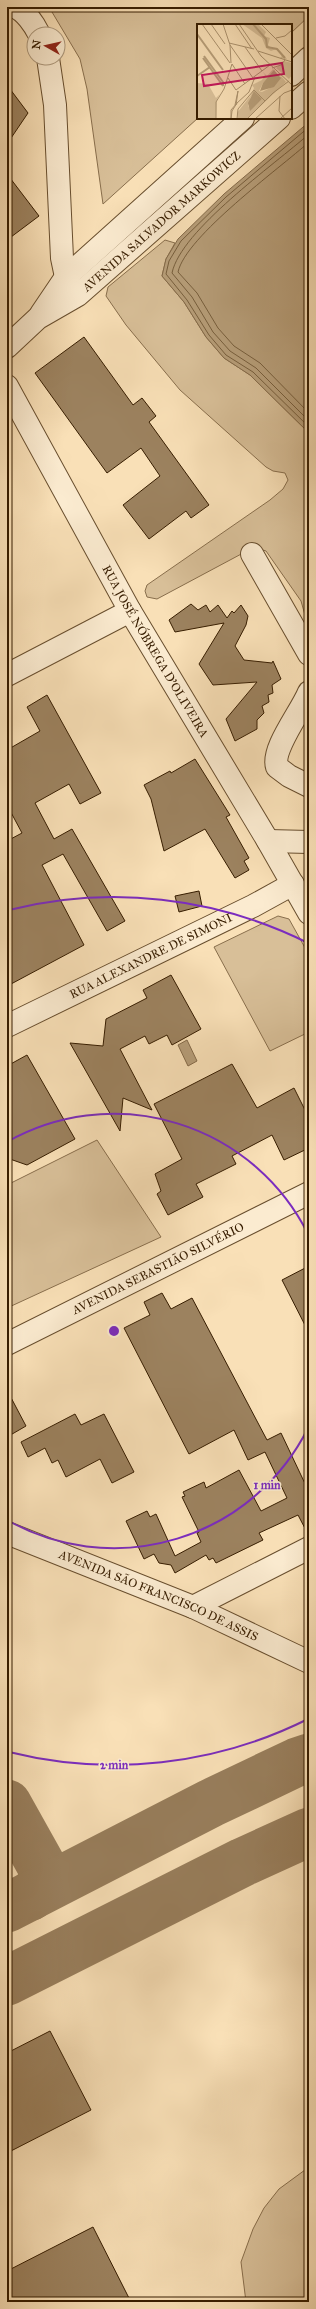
<svg xmlns="http://www.w3.org/2000/svg" width="316" height="2309" viewBox="0 0 316 2309" font-family="'IM FELL Great Primer',serif">
<style>
.green{fill:#d8bf98;stroke:#886e4c}
.water{fill:#b79e79;stroke:#846a49}
.lines{fill:none;stroke-linecap:round;stroke-linejoin:round}
.shore{stroke:#775e3c;stroke-width:1}
.taxiway{stroke:#987e5c;stroke-width:49}
.building{fill:#9c825f;stroke:#371d00}
.minor-casing{stroke:#684e2e;stroke-width:24}
.minor{stroke:#fbebd0;stroke-width:22}
.ring{fill:none;stroke:#7b2cbf;stroke-width:2}
.labels{text-anchor:middle;stroke-width:3;stroke-linejoin:round;paint-order:stroke}
.street-label{font-size:12px;fill:#371d00;stroke:#fbebd0}
.inset-river{fill:none;stroke:#b79e79;stroke-width:2}
.inset-road{fill:none;stroke:#ab926e;stroke-width:1}
.view{fill:#c2185b;fill-opacity:0.15;stroke:#c2185b;stroke-width:2}
.inset-edge{fill:none;stroke:#371d00;stroke-width:2}
.centre{fill:#7b2cbf;stroke:#fbebd0;stroke-width:2}
.ring-label{font-size:12px;text-anchor:middle;font-weight:bold;fill:#7b2cbf;stroke:#fbebd0;stroke-width:3;stroke-linejoin:round;paint-order:stroke}
</style>
<rect width="100%" height="100%" fill="#f9e0b7"/>
<filter id="stains"><feTurbulence type="fractalNoise" baseFrequency=".005" numOctaves="4"/><feColorMatrix values="0 0 0 0 .2 0 0 0 0 .09 0 0 0 0 .02 0 0 0 .5 -.17"/></filter>
<radialGradient id="worn" r=".72"><stop offset=".6" stop-color="#630" stop-opacity="0"/><stop offset="1" stop-color="#630" stop-opacity=".3"/></radialGradient>
<g class="green">
<path d="M49,7h260v9l-18,17v-8h-93v93l-95,86 -16,-115 -7,-30z"/>
<path d="M165,240l10,3 -9,16 -4,17 22,26 22,35 18,21 26,17 59,58v196l-8,-28 -35,-50 -9,-3 -12,4 -88,47 -10,-2 -2,-6 2,-6 123,-85 13,-11 5,-9 -3,-7 -12,-2 -7,-4 -86,-77 -54,-65 -20,-29 2,-9z"/>
<path d="M278,916l11,3 20,36v77l-39,19 -56,-104z"/>
<path d="M97,1140l64,97 -154,71v-123z"/>
<path d="M309,2167v135h-63l-5,-40 12,-33 11,-21 15,-19z"/>
</g>
<g class="water">
<path d="M75,7h52v4l-25,-3 -12,2z"/>
<path d="M309,122v311l-59,-58 -26,-17 -18,-21 -22,-35 -22,-26 4,-17 12,-20 46,-45z"/>
<path d="M187,1040l10,21 -9,5 -10,-21z"/>
</g>
<g class="lines">
<g class="shore">
<path d="M309,127l-83,70 -45,44 -12,20 -3,13 21,26 22,35 17,20 27,17 56,55"/>
<path d="M309,134c-35,31 -128,96 -137,139l20,24 21,35 17,19 26,17 53,53"/>
<path d="M309,142c-30,27 -123,94 -131,130l19,21 21,35 16,18 26,17 49,50"/>
</g>
<g class="taxiway">
<path d="M7,1804l38,68 -6,16 -8,8"/>
<path d="M7,1908l204,-105 86,-41 12,-4"/>
<path d="M7,1981l236,-119 66,-30"/>
</g>
</g>
<g class="building">
<path d="M7,85l21,28 -21,31z"/>
<path d="M7,174l32,42 -32,24z"/>
<path d="M84,337l49,68 9,-7 14,18 -7,6 60,83 -18,13 -5,-7 -37,28 -26,-34 37,-29 -19,-28 -34,25 -72,-100z"/>
<path d="M191,604l7,6 8,-5 4,7 8,-7 9,13 5,-7 2,2 7,-8 7,11 -2,9 -11,21 9,14 28,3 1,-2 8,18 -9,6 1,8 -5,2 1,7 -7,4 2,7 -7,7v9l-22,12 -9,-22 31,-37 -44,3 -14,-21 25,-41 -49,9 -6,-12z"/>
<path d="M47,695l54,98 -21,11 -11,-20 -34,19 19,36 18,-10 53,92 -18,10 -44,-77 -21,11 42,80 -73,39 -4,-8v-135l15,-8 -15,-28v-55l33,-19 -13,-24z"/>
<path d="M195,759l35,56 -4,2 23,41 -5,3 5,9 -14,8 -30,-49 -41,22 -13,-52 -7,-14 26,-14 1,2z"/>
<path d="M199,891l3,15 -23,6 -4,-16z"/>
<path d="M171,975l30,54 -29,16 -5,-10 -18,9 -4,-8 -25,13 32,61 -29,-12 -3,33 -50,-88 33,3 3,-27 41,-21 -4,-8z"/>
<path d="M27,1055l48,84 -48,26 -20,-7v-92z"/>
<path d="M232,1064l25,44 37,-20 15,30v30l-25,12 -12,-25 -40,21 4,8 -40,20 7,13 -35,18 -11,-21 4,-3 -6,-17 27,-15 -28,-55z"/>
<path d="M309,1266v67l-27,-53z"/>
<path d="M162,1293l9,16 21,-11 75,142 14,-7 28,59v44l-11,-21 -39,18 4,7 -47,23 -3,-5 -4,2 -3,-5 -31,18 -4,-8 -12,-2 -5,-9 -10,5 -18,-38 21,-10 3,6 6,-3 19,42 26,-14 -4,-9 2,-1 -17,-35 3,-1 -2,-4 21,-10 2,6 33,-18 22,41 26,-13 -22,-46 -17,8 -14,-30 -45,24 -65,-126 26,-13 -6,-13z"/>
<path d="M7,1390l19,36 -19,11z"/>
<path d="M75,1414l6,11 23,-11 30,58 -22,11 -12,-24 -34,18 -8,-17 -6,3 -7,-15 -17,9 -7,-15z"/>
<path d="M50,2031l41,79 -84,43v-100z"/>
<path d="M93,2227l38,75h-119l-5,-9v-22z"/>
</g>
<g class="lines">
<defs>
<g id="minor">
<path d="M15,7c10,4 19,17 24,27"/>
<path d="M48,58l7,47 7,153 4,19 5,10"/>
<path d="M291,75l18,-17"/>
<path d="M291,108l18,-16"/>
<path d="M41,314l25,-37 177,-159"/>
<path id="s1" d="M7,347l31,-29 40,-23 201,-177"/>
<path id="s2" d="M7,386l123,225 138,230 41,72"/>
<path d="M252,554l57,100"/>
<path d="M7,675l123,-64"/>
<path d="M309,692c-8,20 -38,57 -32,75l12,9 20,10"/>
<path d="M268,841l41,1"/>
<path id="s3" d="M7,1026l246,-120 40,-22"/>
<path id="s4" d="M7,1344l302,-151"/>
<path id="s5" d="M7,1533l186,74 116,55"/>
<path d="M193,1607l116,-59"/>
</g>
</defs>
<use href="#minor" class="minor-casing"/>
<use href="#minor" class="minor"/>
</g>
<g class="ring">
<path d="M308 1428A217 217 0 0 1 7 1520M7 1142A217 217 0 0 1 308 1234"/>
<path d="M308 1719A434 434 0 0 1 9 1752M9 910A434 434 0 0 1 308 943"/>
</g>
<g class="labels">
<g class="street-label">
<text dy="4" stroke="none"><textPath href="#s1" startOffset="200">AVENIDA SALVADOR MARKOWICZ</textPath></text>
<text dy="4" stroke="none"><textPath href="#s2" startOffset="304">RUA JOSÉ NÓBREGA D'OLIVEIRA</textPath></text>
<text dy="4" stroke="none"><textPath href="#s3" startOffset="160">RUA ALEXANDRE DE SIMONI</textPath></text>
<text dy="4" stroke="none"><textPath href="#s4" startOffset="169">AVENIDA SEBASTIÃO SILVÉRIO</textPath></text>
<text dy="4" stroke="none"><textPath href="#s5" startOffset="164">AVENIDA SÃO FRANCISCO DE ASSIS</textPath></text>
</g>
</g>
<g transform="translate(197 24)">
<rect width="95" height="95" fill="#f9e0b7"/>
<path d="M45,0h16l8,8 -2,4 6,2 -2,7 4,4 4,-1 11,11 -7,-1 2,-2 -6,-7 -5,2 -5,-3 -4,-10zM87,37l8,2v12l-3,4 -13,-11zM76,45l2,2 -12,12 -4,8 3,1 8,-4 11,-12 5,6 -39,37h-9l-1,-6 14,-18 3,-7 -2,-3 10,-5 3,-5 -3,-4 5,5zM54,72l11,3 -11,10 -3,-3zM0,59l11,1 8,14 4,-4 -3,5 -1,20h-19z" fill="#d8bf98" fill-rule="evenodd"/>
<path d="M77,46l7,8 -7,9 -14,4 3,-8zM57,67l8,8 -12,12 -2,-8z" fill="#b79e79"/>
<path class="inset-river" d="M56,0l13,15 1,8 10,2 8,9M0,10l26,36M7,32l19,26v4M6,34l20,28M0,52l13,-9"/>
<path class="inset-road" d="M5,0l28,39M14,0l14,20M26,0l7,21 1,18M38,0l17,25M42,0l22,32 31,29M64,0l31,31M79,14l9,-2 7,-6M32,19l25,6M33,21l23,33M48,23l17,24M61,27l34,11M35,40l13,20M75,44l9,-3 4,-5M31,54l8,12 34,-25M83,72l-1,15 6,8M40,79l12,-11 6,-15M38,81l3,-14 -2,14M19,95v-17l8,-13 8,-25M34,95v-9l6,-7 -5,8 -1,8M40,95l1,-10 16,-19 11,11M50,95l26,-26 16,-12M58,95l29,-26 8,-3M83,95l12,-11"/>
<path class="view" d="M85,39l2,11 -80,12 -2,-11z"/>
<rect width="95" height="95" class="inset-edge"/>
</g>
<circle cx="114" cy="1331" r="6" class="centre"/>
<g class="ring-label">
<text x="267" y="1489">1 min</text>
<text x="114" y="1769">2 min</text>
</g>
<rect width="316" height="2309" fill="none" stroke="#f9e0b7" stroke-width="24"/>
<rect x="8" y="8" width="300" height="2293" fill="none" stroke="#371d00" stroke-width="2"/>
<rect x="12" y="12" width="292" height="2285" fill="none" stroke="#371d00"/>
<g transform="translate(46 46) rotate(278)"><circle r="19" fill="#fbebd0" stroke="#ad997d"/>
<path d="M0-3L7 15L0 10L-7 15Z" fill="#8f2418"/>
<text y="-6" font-size="11" font-weight="bold" text-anchor="middle" fill="#371d00">N</text>
</g>
<rect width="100%" height="100%" filter="url(#stains)"/>
<rect width="100%" height="100%" fill="url(#worn)"/>
</svg>
